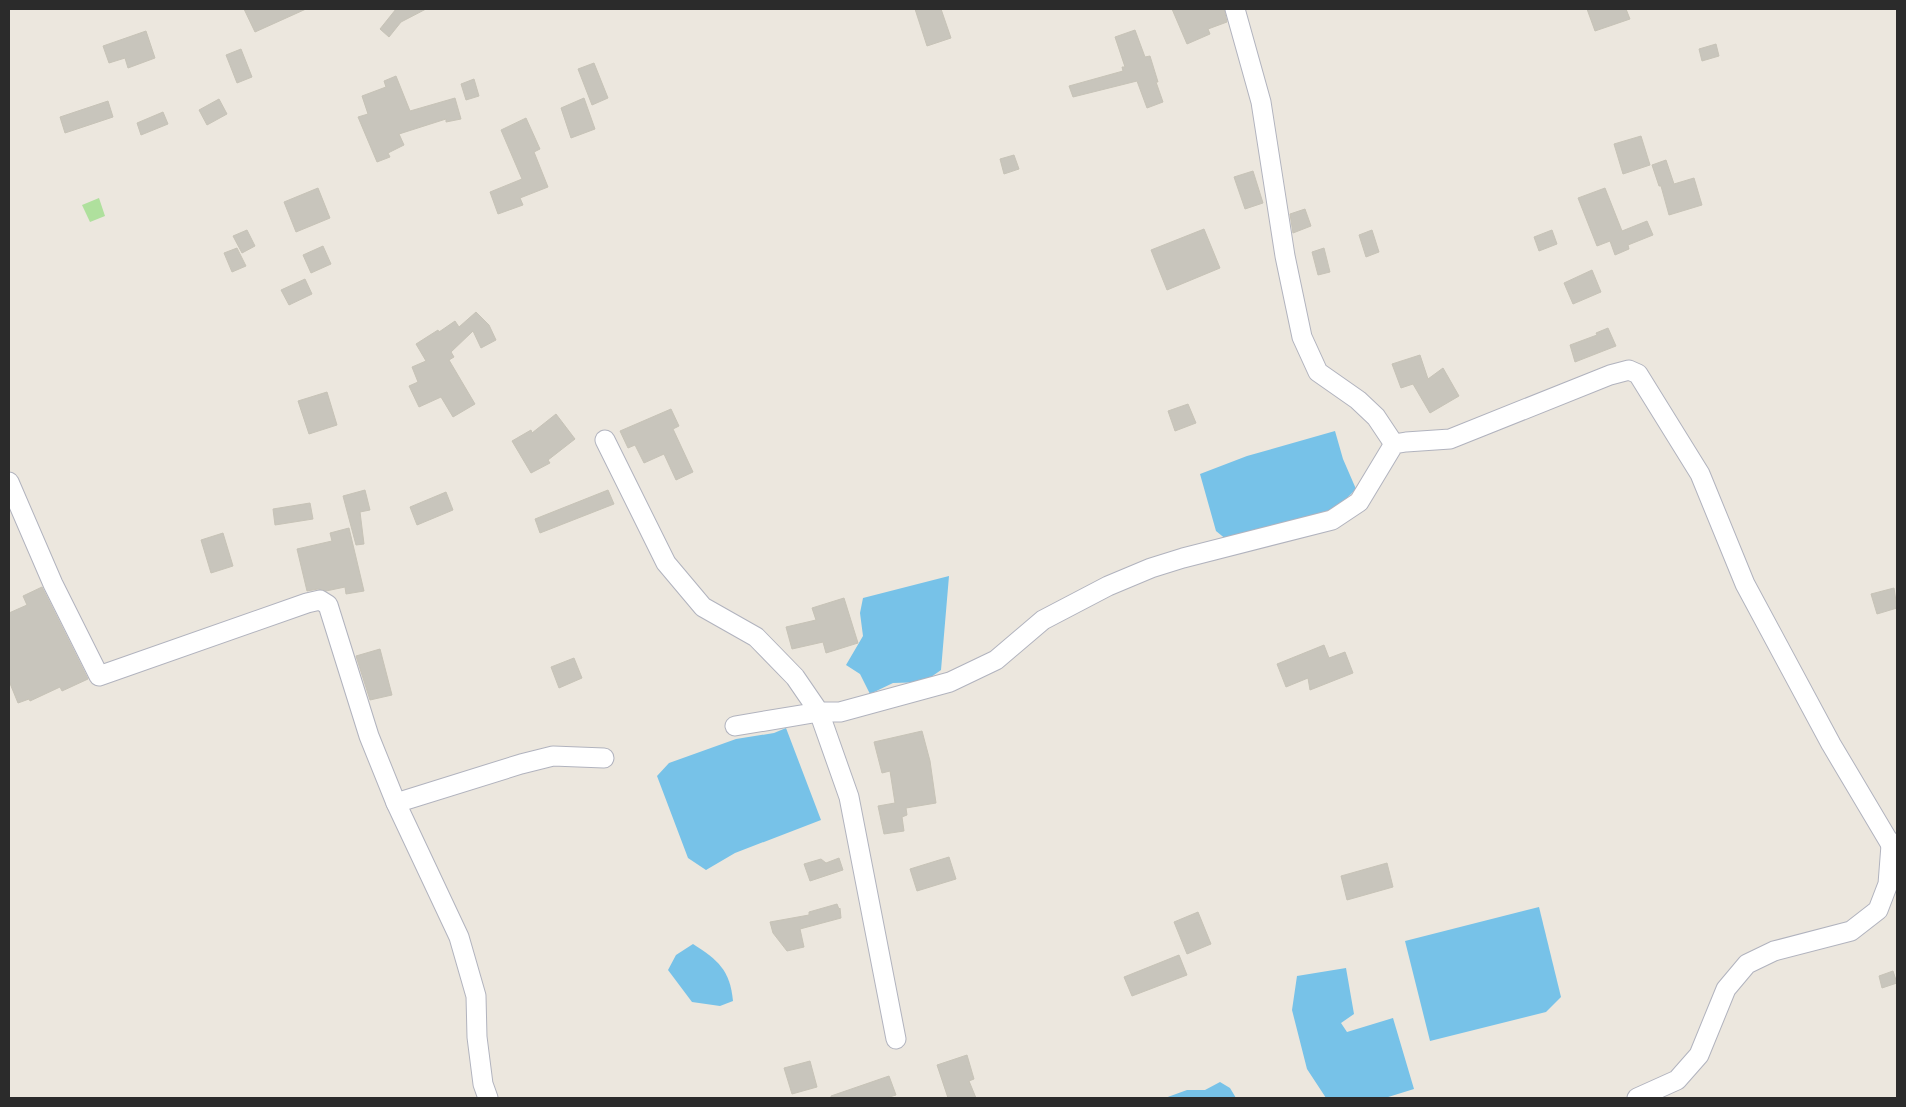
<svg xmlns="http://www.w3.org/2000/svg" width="1906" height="1107" viewBox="0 0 1906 1107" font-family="'Space Grotesk',sans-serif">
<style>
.green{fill:#afe09d}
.water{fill:#77c2e8}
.building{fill:#c8c5bc;stroke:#c7c3b7}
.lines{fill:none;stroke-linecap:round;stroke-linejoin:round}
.minor-casing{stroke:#b1b3be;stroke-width:21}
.minor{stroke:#fff;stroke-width:19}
</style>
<rect width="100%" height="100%" fill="#ece7de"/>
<path class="green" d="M99,198l6,18 -15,6 -8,-17z"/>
<g class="water">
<path d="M1335,431l8,28 13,30 -19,19 -110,32 -11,-9 -16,-57 47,-18z"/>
<path d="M949,576l-8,94 -17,12 -31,1 -23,11 -10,-20 -14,-9 17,-29 -3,-23 3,-15z"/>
<path d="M786,728l35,92 -86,33 -29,17 -18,-12 -31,-82 12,-13 67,-24 38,-6z"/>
<path d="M1539,907l22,90 -15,15 -116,29 -25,-100z"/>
<path d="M693,944c25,16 37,26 40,57l-13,5 -28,-4 -24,-32 8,-15z"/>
<path d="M1346,968l8,46 -13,9 6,9 46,-14 21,71 -29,9h-59l-19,-29 -15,-59 5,-34z"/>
<path d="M1220,1082l10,6 6,10h-71l22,-8h18z"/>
</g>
<g class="building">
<path d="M244,9h62l-51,23z"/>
<path d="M396,9h30l-25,13 -12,15 -9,-8z"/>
<path d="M915,9h26l10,29 -24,8z"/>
<path d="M1172,9h52l3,13 -19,7 2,5 -23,10z"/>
<path d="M1587,9h39l4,10 -35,12z"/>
<path d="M1135,30l10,27 5,-1 8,26h-2l7,20 -16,6 -10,-27 -64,16 -4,-11 54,-15 -1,-4h3l-10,-30z"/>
<path d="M146,31l9,27 -27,10 -3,-10 -16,5 -6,-17z"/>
<path d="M1716,44l3,12 -17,5 -3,-12z"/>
<path d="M241,49l11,28 -15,6 -11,-28z"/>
<path d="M594,63l14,35 -16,7 -14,-36z"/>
<path d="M396,76l14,35 45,-13 6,21 -15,3v-3l-47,15 5,11 -16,8 2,4 -13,5 -19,-45 10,-3 -6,-18 24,-9 -2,-6z"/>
<path d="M474,79l5,17 -13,4 -5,-16z"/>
<path d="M584,98l11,31 -24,9 -10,-30z"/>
<path d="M219,99l8,15 -20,11 -8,-15z"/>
<path d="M108,101l5,16 -48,16 -5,-16z"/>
<path d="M163,112l5,12 -27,11 -4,-12z"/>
<path d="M526,118l14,31 -6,3 14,35 -28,11 3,7 -25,9 -8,-22 32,-13 -21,-49z"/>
<path d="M1641,136l9,29 -27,9 -9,-30z"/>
<path d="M1014,155l5,14 -15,5 -4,-15z"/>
<path d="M1666,160l8,24 20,-6 8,27 -33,10 -8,-29h-2l-7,-21z"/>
<path d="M1253,171l10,32 -18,6 -11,-32z"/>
<path d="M318,188l12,30 -34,14 -12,-30z"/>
<path d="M1605,188l17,43 25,-10 6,14 -25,10 1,4 -14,6 -5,-14 -13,5 -19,-48z"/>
<path d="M1305,209l6,17 -18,7 -3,-19z"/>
<path d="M1204,229l16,39 -53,22 -16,-40z"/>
<path d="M247,230l8,16 -13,7 -9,-17z"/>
<path d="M1372,230l7,22 -13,5 -7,-22z"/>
<path d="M1552,230l5,14 -18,7 -5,-14z"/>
<path d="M323,246l8,18 -20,9 -8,-18z"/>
<path d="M237,248l9,18 -14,6 -8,-19z"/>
<path d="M1324,248l6,24 -12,3 -6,-23z"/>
<path d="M1592,270l9,22 -28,12 -9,-21z"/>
<path d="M305,279l7,15 -23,11 -8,-15z"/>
<path d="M476,312l13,13 7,15 -15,8 -8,-17 -22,21 3,5 -5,3 26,44 -22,13 -12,-20 -22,10 -10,-21 9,-4 -6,-15 14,-6 -10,-17 22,-14 1,2 16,-11 4,6z"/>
<path d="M1608,328l8,18 -41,16 -5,-17 27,-10 -1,-2z"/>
<path d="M1420,355l8,24 15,-11 16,28 -29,17 -17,-29 -12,4 -9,-24z"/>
<path d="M327,392l10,33 -28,9 -11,-33z"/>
<path d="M1188,404l8,19 -21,8 -7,-20z"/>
<path d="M671,409l8,17 -6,3 20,43 -17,8 -12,-26 -20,9 -9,-18 -7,3 -8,-17z"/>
<path d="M556,414l19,25 -27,21 2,3 -19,10 -19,-32 19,-11 1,3z"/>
<path d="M365,490l5,20 -10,2 4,32 -8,1 -13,-49z"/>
<path d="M608,490l6,14 -74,29 -5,-14z"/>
<path d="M446,492l7,18 -36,15 -7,-18z"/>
<path d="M310,503l3,16 -38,6 -2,-16z"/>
<path d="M349,528l15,63 -18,3 -1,-7 -19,4 -8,-2 -11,2 -10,-42 35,-8 -2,-8z"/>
<path d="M223,533l10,33 -22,7 -10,-33z"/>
<path d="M42,587l46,92 -26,12 -2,-4 -30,14 -1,-2 -11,4 -9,-22v-68l18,-8 -4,-9z"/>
<path d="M1894,588l3,20 -20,6 -6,-20z"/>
<path d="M844,598l14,45 -32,10 -3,-11 -31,7 -6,-22 30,-7 -4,-12z"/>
<path d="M1324,645l5,13 16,-6 8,21 -43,17 -2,-12 -22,9 -9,-23z"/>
<path d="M380,649l12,46 -22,5 -14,-44z"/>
<path d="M574,658l8,20 -23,10 -8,-21z"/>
<path d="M922,731l8,30 6,42 -30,5 1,7 -5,2 2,14 -20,3 -6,-28 17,-3 -5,-32 -8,2 -8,-31z"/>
<path d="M949,857l7,22 -39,12 -7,-22z"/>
<path d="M839,858l4,12 -33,11 -6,-17 17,-5 5,4z"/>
<path d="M1387,863l6,24 -46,13 -6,-24z"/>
<path d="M837,904l2,5 1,-1 1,10 -41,11 4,18 -17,4 -14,-18 -3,-11 39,-7v-3z"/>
<path d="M1198,912l13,32 -24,10 -13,-32z"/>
<path d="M1179,955l8,20 -55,21 -8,-19z"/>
<path d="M1893,971l4,12 -15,5 -3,-12z"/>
<path d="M967,1055l7,24 -5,2 7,17h-28l-11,-33z"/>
<path d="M810,1061l7,26 -25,7 -8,-26z"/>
<path d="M889,1076l7,19 -10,3h-55v-2z"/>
</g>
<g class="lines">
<defs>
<g id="minor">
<path d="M1235,9l26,93 24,154 17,81 16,35 40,28 18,17 18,27"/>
<path d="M605,440l61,123 37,44 53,30 39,40 24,35h21l110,-30 46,-22 47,-40 65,-34 43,-18 32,-10 149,-38 27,-18 35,-58 12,-2 44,-3 160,-64 19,-5 9,4 62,100 45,110 86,160 60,101"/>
<path d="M9,482l44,102 46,92 208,-73 13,-3 8,5 41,131 27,67 63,134 17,59 1,41 6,47 5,14"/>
<path d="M735,726l84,-14 30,85 47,242"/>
<path d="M396,803l125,-39 32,-8 51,2"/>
<path d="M1637,1098l40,-18 22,-25 27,-66 21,-25 27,-13 77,-20 27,-21 10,-26 3,-39 6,-2"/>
</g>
</defs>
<use href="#minor" class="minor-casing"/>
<use href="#minor" class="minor"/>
</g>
<rect width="1906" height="1107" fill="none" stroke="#2b2b2b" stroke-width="20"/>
</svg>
